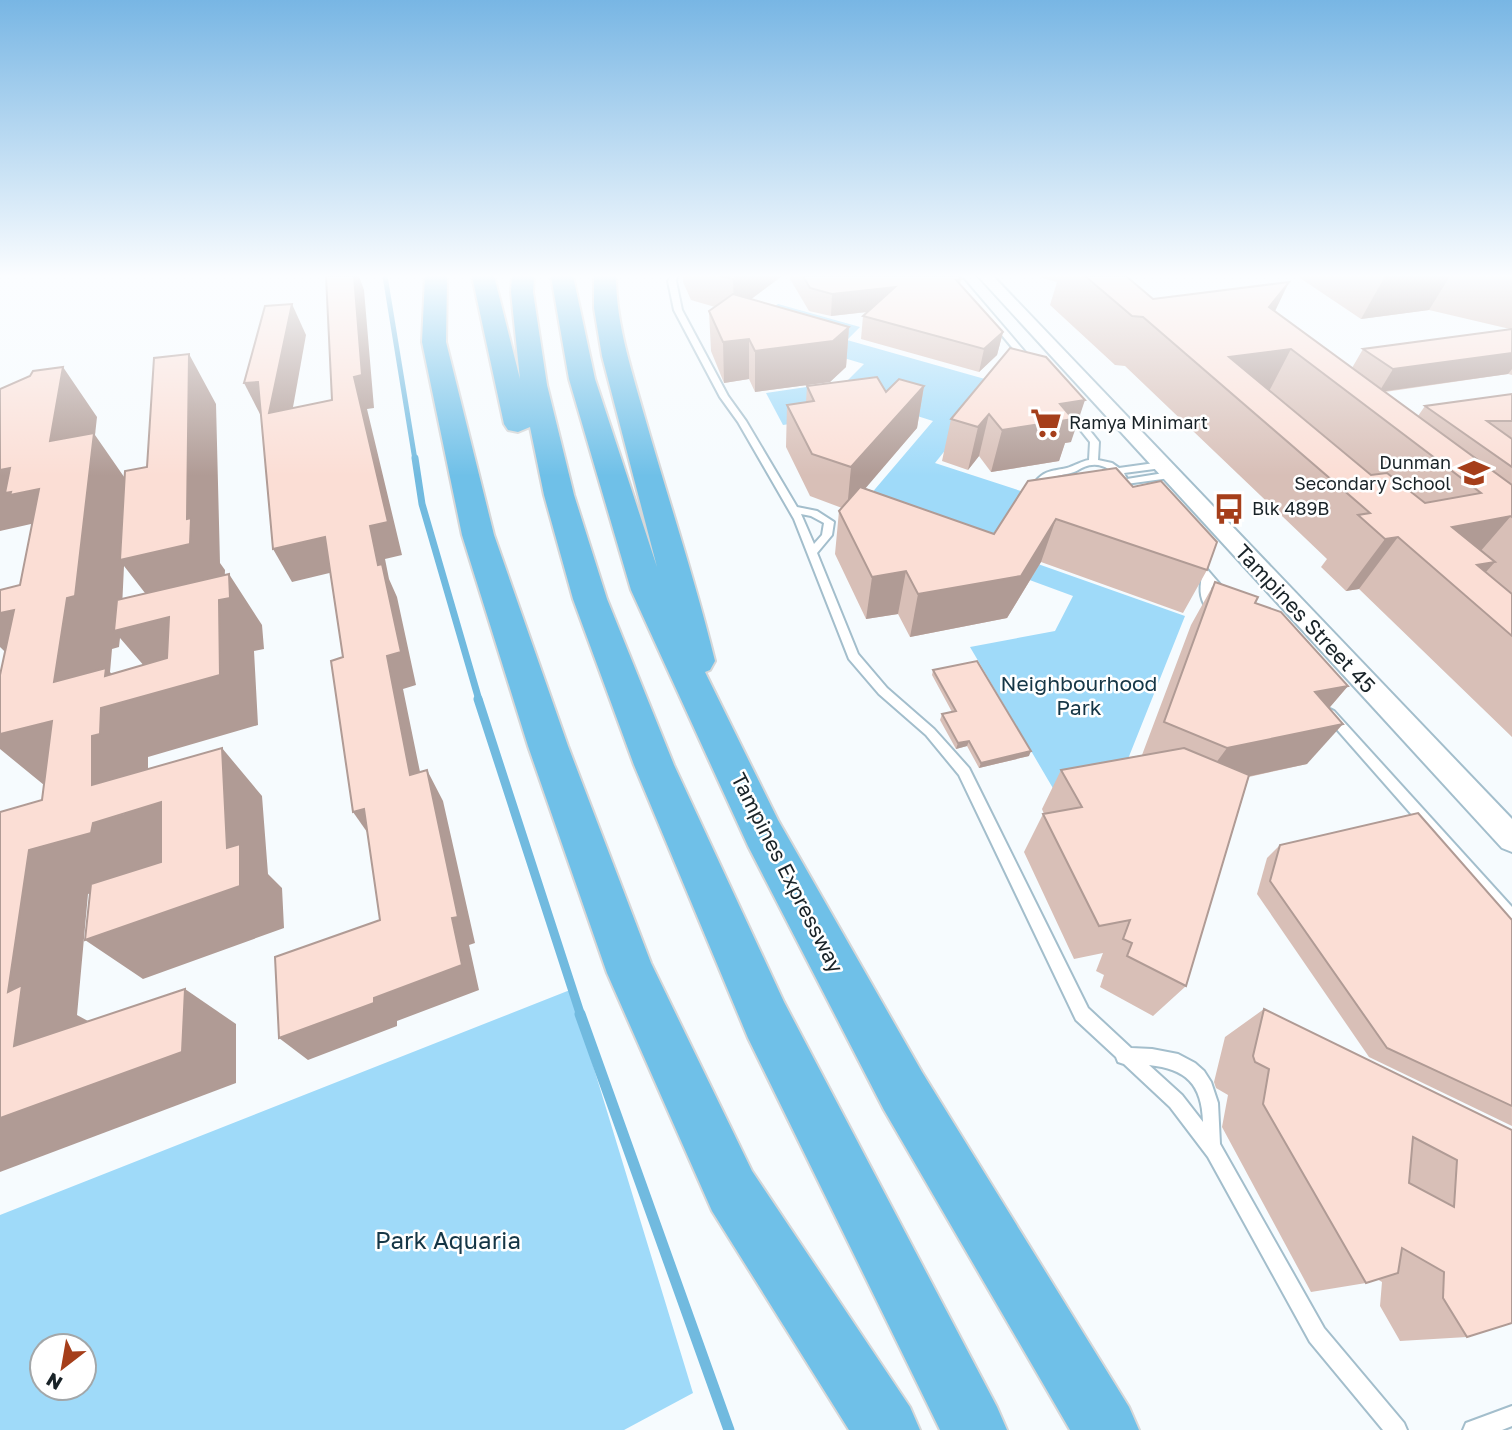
<svg xmlns="http://www.w3.org/2000/svg" width="1512" height="1430" viewBox="0 0 1512 1430" font-family="'Golos Text',sans-serif">
<style>
.green{fill:#9fdaf9;fill-rule:evenodd}
.lines{fill:none;stroke-linecap:round;stroke-linejoin:round}
.stream-far3{stroke:#71badf;stroke-width:5}
.stream-far2{stroke:#71badf;stroke-width:7}
.stream-far1{stroke:#71badf;stroke-width:9}
.stream{stroke:#71badf;stroke-width:11}
.lane-casing{stroke:#a3becc;stroke-width:4}
.street-casing{stroke:#a3becc;stroke-width:4}
.highway-casing{stroke:#d6d7d8;stroke-width:4}
.lane{fill:#fff;fill-rule:evenodd}
.street{fill:#fff;fill-rule:evenodd}
.highway{fill:#6fc0e8;fill-rule:evenodd}
.wall{fill:#d8bfb7}
.shaded-wall{fill:#b09b95;fill-rule:evenodd}
.building{fill:#fbded5;stroke:#b09b95;stroke-width:2;fill-rule:evenodd}
.labels{text-anchor:middle;stroke-width:5;stroke-linejoin:round;paint-order:stroke}
.far-poi-label{font-size:18px;fill:#192328;stroke:#fff;text-anchor:start}
.street-label{font-size:21px;fill:#192328;stroke:#fff}
.park-label{font-size:21px;fill:#153646;stroke:#fff}
.near-park-label{font-size:24px;fill:#153646;stroke:#fff}
</style>
<rect width="100%" height="100%" fill="#f6fbfe"/>
<g class="green">
<path d="M778,304l82,23 -13,13 152,43 -64,80 101,33 -35,55 184,65 -65,163 -66,11 -84,-143 85,-16 18,-35 -220,-81 80,-94 -41,-13 -109,17 -17,-32 81,-12 17,-17 -117,-35z"/>
<path d="M570,990l123,403 -69,37h-624v-215zM42,1346h42v42h-42z"/>
</g>
<g class="lines">
<path class="stream-far3" d="M385,276l30,184"/>
<path class="stream-far2" d="M415,458l7,46 57,196"/>
<path class="stream-far1" d="M478,699l103,317"/>
<path class="stream" d="M580,1014l149,416"/>
<defs>
<g id="lane">
<path d="M671,276h6l-1,5 6,29 46,86 18,25 51,86 20,4 17,11 -2,13 -15,18 41,101 29,34 47,41 35,39 119,240 43,40 21,1 26,5 17,9 9,8 7,11 7,21 2,41 104,184 80,95 3,7h-24l-73,-88 -102,-185 -38,-50 -46,-43 -6,-2 -2,-5 -40,-37 -117,-245 -33,-40 -47,-41 -30,-35 -55,-140 -56,-97 -18,-25 -46,-87 -6,-29zM801,514l10,2 13,7 -2,12 -8,9zM1149,1065c37,4 53,19 54,57l-21,-27z"/>
<path d="M953,276h7l71,83v4h-6z"/>
<path d="M1066,408h6l27,34 -1,18 14,3 7,5 43,-6 5,3 -5,3 -38,5 3,6 43,-7 5,3 -5,3 -44,6 -8,6 -5,-3 5,-6c-5,-13 -20,-20 -34,-14 -3,1 -7,4 -10,5 -11,4 -19,2 -28,9l10,11 -2,2h-6l-12,-13c9,-11 18,-10 31,-13 8,-2 14,-7 22,-8l1,-18 -24,-30z"/>
<path d="M1195,559l4,1 31,36 -5,4 -4,-1 -10,-12 1,11 7,12 -1,3h-8c-10,-12 -11,-22 -8,-37l-12,-14z"/>
<path d="M1330,709l4,2 178,196v18l-5,-2 -181,-206 -2,-3 2,-3z"/>
<path d="M1512,1406v20l-10,4h-39l3,-7z"/>
</g>
<path id="street" d="M978,276h15l519,543v33l-10,-4z"/>
<g id="highway">
<path d="M425,276h22l-1,66 48,193 74,211 83,217 101,208 158,236 10,23h-71l-137,-219 -105,-238 -79,-227 -66,-211 -40,-193z"/>
<path d="M472,276h22l26,103 -9,-87 1,-16h22l-1,16 14,93 27,110 33,104 67,166 110,237 213,405 10,23h-67l-192,-392 -114,-273 -61,-166 -29,-104 -14,-68 -12,5 -10,-2 -4,-6z"/>
<path d="M551,276h22l22,103 62,188 -55,-211 -8,-48v-32h22c0,49 16,95 29,142 23,81 50,161 70,243l-5,9 -5,2 73,148 144,252 207,335 10,23h-69l-186,-320 -136,-264 -117,-256 -62,-211z"/>
</g>
</defs>
<use href="#lane" class="lane-casing"/>
<use href="#street" class="street-casing"/>
<use href="#highway" class="highway-casing"/>
<use href="#lane" class="lane"/>
<use href="#street" class="street"/>
<use href="#highway" class="highway"/>
</g>
<g class="wall">
<path d="M683,276h99l-31,23 98,28 -3,40 -16,15 -75,10 -6,-13 -25,4 -13,-32 -2,-40 6,-4 -24,-7 -8,-18z"/>
<path d="M790,276h168l3,3 -1,5 43,48 -6,23 -18,17 -118,-33 2,-23 5,-4 -37,4 -22,-5 -19,-32z"/>
<path d="M1039,276h87l27,23 122,12 77,57 11,-19 147,-20 -81,-19 -68,9 -64,-43h215v99l-4,-1 -123,18 33,24 7,-10 87,-12v343l-153,-148 -13,2 -25,-24 6,-8 -202,-193 -10,-1 -65,-60 7,-23 -19,-5z"/>
<path d="M1010,348l61,94 -6,1 -6,18 -68,11 -12,-16 -11,14 -26,-9 9,-42z"/>
<path d="M807,386l79,6 38,-6 -7,42 -52,60 129,46 34,-53 179,89 -24,43 -142,-51 -34,56 -97,19 -12,-23 -32,5 -31,-65 4,-43 3,-3 -32,-12 -24,-49 1,-42 19,-3z"/>
<path d="M1215,582l40,21 93,83 -19,22 -22,56 -58,13 -63,209 -33,30 -53,-29 4,-12 -8,-4 7,-18 -29,6 -50,-107 19,-38h1l-2,-5 19,-39 81,-15 49,-130z"/>
<path d="M933,670l96,86 -50,12 -12,-22 -11,3 -16,-29 2,-6 10,-2 -20,-37z"/>
<path d="M1280,845l232,75v206l-143,-69 -112,-163 10,-36z"/>
<path d="M1264,1009l248,121 -45,207 -67,4 -20,-35 2,-24 -5,-3 -11,4 -55,9 -89,-165 6,-32 -12,-7 -2,-6 11,-45z"/>
</g>
<g class="shaded-wall">
<path d="M354,276h5l5,14 10,118 -7,1 35,146 -17,4 4,20 8,18 19,88 -13,4 24,117 -17,-31 -23,-119 -9,-91 -8,-39 -16,-149z"/>
<path d="M738,276h44l-48,36 -1,-33z"/>
<path d="M1385,276h65l-21,34 -68,9z"/>
<path d="M1289,282l-23,48 25,19 -26,50 -36,-42z"/>
<path d="M895,287l-3,22 -61,7 1,-22z"/>
<path d="M292,304l14,31 -20,111 -25,-30 -17,-33z"/>
<path d="M849,327l-3,40 -16,15 -75,10v-41z"/>
<path d="M1003,332l-6,23 -18,17 5,-23z"/>
<path d="M749,339v40l-25,4 -1,-41z"/>
<path d="M1512,353v16l-4,5 -129,18 14,-23z"/>
<path d="M189,354l27,50 4,159 5,7 -1,25 -65,16 -35,-45 -3,63 48,-12 39,51 -50,14 -38,-44 -1,9 -7,2 -2,23 24,27 86,-24 -1,-75 11,-2 -1,-24 33,51 2,24 -10,2 4,74 -110,32v25l-7,2 1,24 19,-6 47,46 -62,20 -2,10 -56,16 -11,121 11,6 -5,57 -69,-32 6,-48 -12,-6 21,-142 62,-17 2,-10 31,-9 -32,-29v-13l-48,13 -44,-36v-15l52,-13 40,37v-22l8,-2v-6l-46,-46 3,-20 -32,9 -25,-24v-34l14,-3 44,46 9,-58 8,-2 12,-105 -37,-50 13,-74 34,50 -2,18 34,49 -4,75 65,-15 1,-19 -4,-6zM109,680l19,20 -22,6z"/>
<path d="M924,386l-7,42 -70,82 4,-43z"/>
<path d="M1085,400l-14,42 -6,1 -6,18 -68,11 11,-42 58,-26z"/>
<path d="M989,414l-10,42 -11,14 10,-43z"/>
<path d="M10,468l29,21 9,56 -17,-21 -31,7v-61z"/>
<path d="M1511,516l-45,52 -14,-41z"/>
<path d="M1056,519l-15,43 -34,56 -97,19 8,-43z"/>
<path d="M325,537l17,33 -50,12 -19,-33z"/>
<path d="M1398,537l-39,52 -13,2 39,-52z"/>
<path d="M1495,562l-30,33 12,-30z"/>
<path d="M906,571l-8,43 -32,5 6,-42z"/>
<path d="M1348,686l-35,41 2,-35z"/>
<path d="M1343,724l-36,40 -109,23 29,-39z"/>
<path d="M969,741l-2,5 -11,3 2,-6z"/>
<path d="M222,748l40,48 6,78 14,14 2,40 -141,51 -58,-39 142,-92z"/>
<path d="M1031,751l-2,5 -50,12 2,-5z"/>
<path d="M427,770l16,31 32,142 -6,2 10,45 -82,31v5l-89,34 -29,-22 95,-40 78,-80z"/>
<path d="M364,809l10,33 -21,-30z"/>
<path d="M185,989l51,35v59l-236,89v-54z"/>
</g>
<g class="building">
<path d="M326,276h28l8,99 -8,2 34,145 -18,4 8,39 4,-1 19,88 -14,4 23,119 17,-5 31,147 -6,1 10,47 -88,33v5l-95,35 -4,-81 105,-37 -16,-111 -11,3 -22,-151 12,-4 -18,-120 -52,12 -15,-167 -14,1 21,-77 27,-2 -23,109 63,-13z"/>
<path d="M720,276h18l-5,3z"/>
<path d="M803,276h155l3,3 -5,1 47,52 -19,17 -121,-33 32,-29 -63,7 -22,-6z"/>
<path d="M1085,276h41l27,23 136,-17 -20,25 243,178v32l-1,-1 -59,11 43,35 -18,3 35,29v42l-114,-99 -13,2 -27,-24 12,-2 -227,-196 -11,-1zM1291,349l190,144 -56,10 -38,-30 -16,2 -142,-118z"/>
<path d="M733,294l116,33 -16,14 -78,10 -6,-12 -26,3 -14,-31z"/>
<path d="M1512,329v24l-119,16 -30,-20z"/>
<path d="M1010,348l36,9 39,43 -25,4 13,15 -71,11 -13,-16 -11,13 -27,-8z"/>
<path d="M189,354l-2,165 4,-1 -1,26 -70,16 5,-89 22,-4 7,-109z"/>
<path d="M63,367l-13,74 44,-8 -19,163 -8,2 -13,84 52,-14 -1,8 62,-18 2,-41 -55,14 3,-31 112,-26 1,24 -11,2 1,75 -119,33 -1,26 -8,2v49l130,-37 5,100 13,-4v42l-155,54 6,-56 70,-22v-60l-68,21 -2,10 -62,17 -21,142 14,-7 -8,61 171,-57 -3,63 -182,66v-306l42,-12 10,-79 -52,13v-59l14,-65 -14,3v-23l20,-5 19,-96 -29,6 1,-3 -6,1 5,-25 -10,2v-81l30,-13 3,-5z"/>
<path d="M877,377l9,15 13,-13 25,7 -73,81 -39,-13 -25,-49 27,-4 -7,-15z"/>
<path d="M1512,394v27h-25l25,18v28l-87,-61z"/>
<path d="M1116,468l17,19 28,-6 56,61 -10,28 -151,-51 -35,57 -103,18 -12,-23 -34,6 -33,-66 21,-24 134,47 34,-53z"/>
<path d="M1215,582l43,15 -3,6 26,9 67,74 -33,6 28,32 -116,24 -63,-26z"/>
<path d="M977,661l54,90 -50,12 -12,-22 -11,2 -16,-29 14,-3 -23,-41z"/>
<path d="M1184,748l65,27 -63,211 -59,-30 5,-13 -9,-4 7,-19 -31,6 -56,-112 39,-7 -21,-37z"/>
<path d="M1418,813l94,107v186l-125,-58 -117,-167 10,-36z"/>
<path d="M1264,1009l248,121v193l-45,14 -24,-39 1,-26 -42,-24 -4,25 -32,10 -103,-179 6,-35 -14,-7 -2,-6zM1413,1137l44,23 -3,47 -45,-24z"/>
</g>
<linearGradient id="sky" x2="0" y2="1"><stop stop-color="#78b6e4"/><stop offset="0.58" stop-color="#fbfdff"/><stop offset="1" stop-color="#fbfdff" stop-opacity="0"/></linearGradient>
<rect width="1512" height="476" fill="url(#sky)"/>
<defs>
<symbol id="supermarket-bare" viewBox="-9 -9 18 18"><path d="M-6-5.5h2.5l.6 2H6L4.5 2H-2.5L-4.4-4H-6ZM-1.5 3.2a1.3 1.3 0 1 0 .1 0ZM3 3.2a1.3 1.3 0 1 0 .1 0Z" fill="#a53e1a" stroke="#fff" stroke-width="2.5" paint-order="stroke"/></symbol>
<symbol id="school-bare" viewBox="-9 -9 18 18"><path d="M0-5L7-2L0 1L-7-2ZM-4 1L0 2.5L4 1V4Q0 6-4 4Z" fill="#a53e1a" stroke="#fff" stroke-width="2.5" paint-order="stroke"/></symbol>
<symbol id="bus-bare" viewBox="-9 -9 18 18"><path d="M-5-6H5V4H4V6H2V4H-2V6H-4V4H-5ZM-3.5-4V0h7V-4ZM-3.5 1.2v1.5H-2V1.2ZM2 1.2v1.5H3.5V1.2Z" fill="#a53e1a" stroke="#fff" stroke-width="2.5" paint-order="stroke"/></symbol>
</defs>
<g fill-rule="evenodd">
<use href="#supermarket-bare" x="1024" y="401" width="44" height="44"/>
<use href="#school-bare" x="1452" y="451" width="44" height="44"/>
<use href="#bus-bare" x="1207" y="487" width="44" height="44"/>
</g>
<g class="labels">
<g class="far-poi-label">
<text x="1069" y="429">Ramya Minimart</text>
<text x="1451" y="469" text-anchor="end">Dunman<tspan x="1451" dy="21">Secondary School</tspan></text>
<text x="1252" y="515">Blk 489B</text>
</g>
<g class="street-label">
<text transform="translate(1305 619) rotate(47)" y="7">Tampines Street 45</text>
<text transform="translate(787 873) rotate(63)" y="7">Tampines Expressway</text>
</g>
<g class="park-label">
<text x="1079" y="691">Neighbourhood<tspan x="1079" dy="24">Park</tspan></text>
</g>
<g class="near-park-label">
<text x="448" y="1249">Park Aquaria</text>
</g>
</g>
<g transform="translate(63 1367) rotate(211)"><circle r="33" fill="#ffffff" stroke="#a3a7a9" stroke-width="2"/>
<path d="M0-5L12 26L0 18L-12 26Z" fill="#a53e1a"/>
<text y="-10" font-size="19" font-weight="bold" text-anchor="middle" fill="#192328">N</text>
</g>
</svg>
